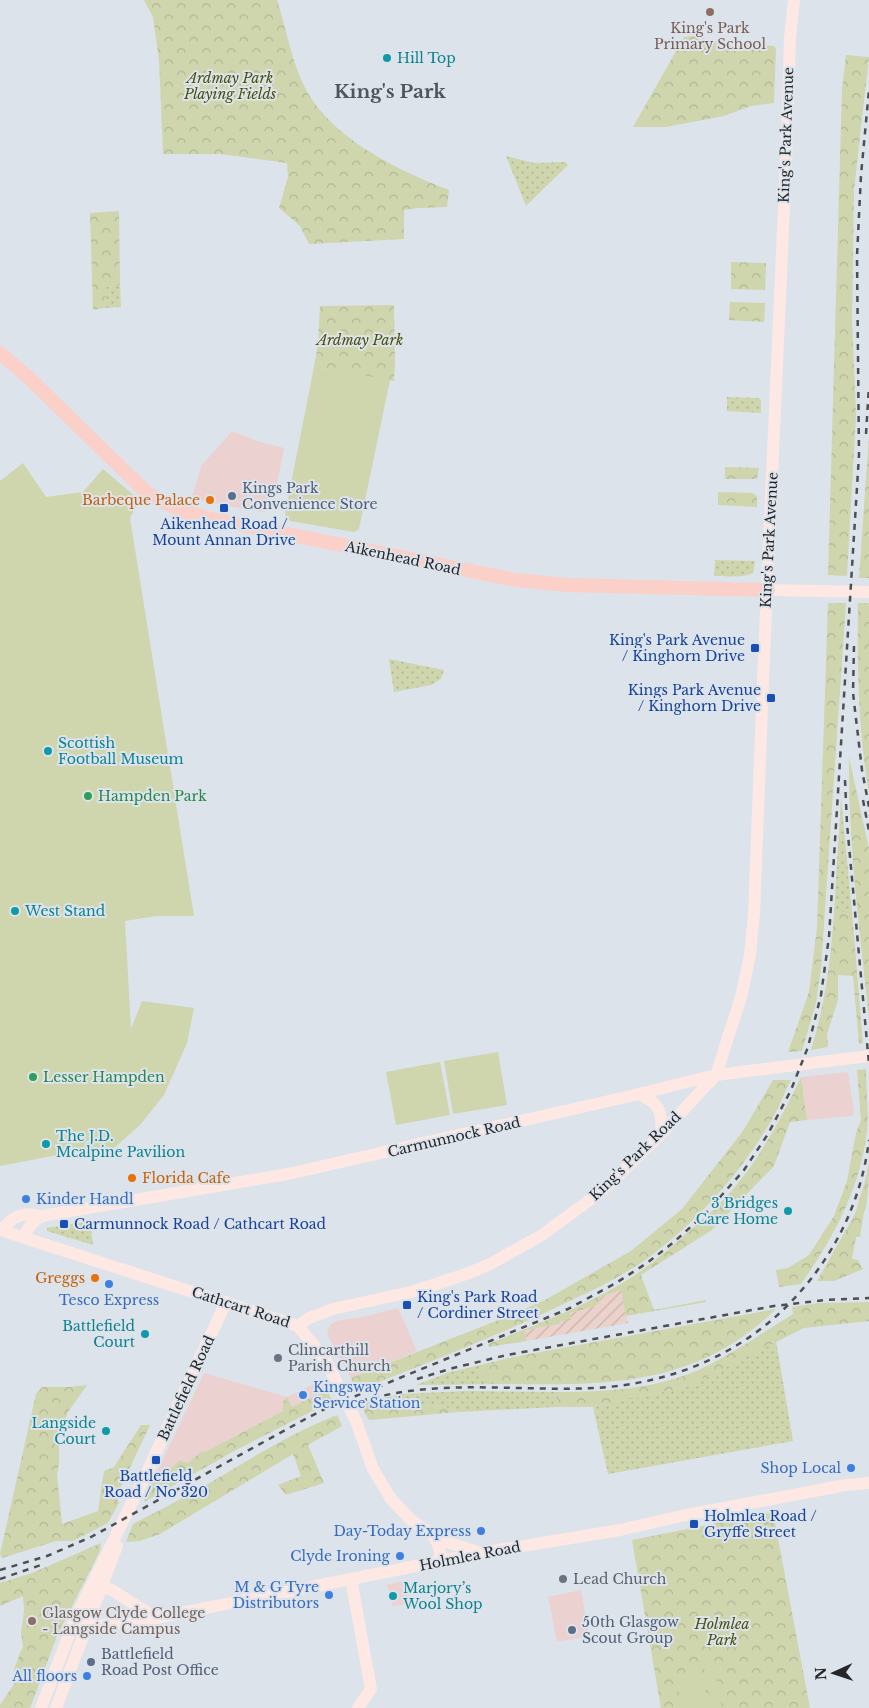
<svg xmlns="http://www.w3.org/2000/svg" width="869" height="1708" viewBox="0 0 869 1708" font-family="'Libre Baskerville',serif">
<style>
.commercial{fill:#ecd1d1}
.industrial{fill:url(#industrial-furrows)}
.grass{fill:url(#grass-dots)}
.forest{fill:url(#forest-crowns)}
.pitch{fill:#cfd5ad}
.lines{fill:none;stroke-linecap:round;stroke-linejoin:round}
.secondary{stroke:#fde8e4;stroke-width:12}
.primary{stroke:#fad0c8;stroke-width:14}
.rail{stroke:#4c4f53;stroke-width:2.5;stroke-dasharray:6 6;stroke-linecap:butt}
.education-dot{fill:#8d6e63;stroke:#dde3eb;stroke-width:2}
.culture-dot{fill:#0f9aa8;stroke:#dde3eb;stroke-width:2}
.service-dot{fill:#5c6f8a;stroke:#dde3eb;stroke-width:2}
.food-dot{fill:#e8710a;stroke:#dde3eb;stroke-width:2}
.transit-dot{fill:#1a4fb4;stroke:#dde3eb;stroke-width:2}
.leisure-dot{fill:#2e9e5b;stroke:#dde3eb;stroke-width:2}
.shop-dot{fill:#3f7fe0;stroke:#dde3eb;stroke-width:2}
.worship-dot{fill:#6b7280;stroke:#dde3eb;stroke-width:2}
.labels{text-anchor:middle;stroke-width:4;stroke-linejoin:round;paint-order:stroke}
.education-label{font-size:14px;fill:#785e54;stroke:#dde3eb}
.culture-label{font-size:14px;fill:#0d838f;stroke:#dde3eb;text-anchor:start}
.park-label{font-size:14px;font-style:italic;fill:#494f0a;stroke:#dde3eb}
.street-label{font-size:14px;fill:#242629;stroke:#dde3eb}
.service-label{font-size:14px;fill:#4e5e75;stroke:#dde3eb;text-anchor:start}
.food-label{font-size:14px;fill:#c56008;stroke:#dde3eb;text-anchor:end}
.transit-label{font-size:14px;fill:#164399;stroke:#dde3eb;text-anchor:start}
.leisure-label{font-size:14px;fill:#27864d;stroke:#dde3eb;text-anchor:start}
.shop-label{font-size:14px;fill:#366cbe;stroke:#dde3eb;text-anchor:end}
.worship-label{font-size:14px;fill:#5b616d;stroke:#dde3eb;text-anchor:start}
.district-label{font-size:19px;font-weight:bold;fill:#50555c;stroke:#dde3eb}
</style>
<defs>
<pattern id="industrial-furrows" width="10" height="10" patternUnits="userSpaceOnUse" patternTransform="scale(1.25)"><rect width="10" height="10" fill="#ebd2ca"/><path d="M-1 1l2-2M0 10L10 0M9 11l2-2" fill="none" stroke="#c9b4ae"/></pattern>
<pattern id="grass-dots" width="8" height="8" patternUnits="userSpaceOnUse" patternTransform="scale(1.25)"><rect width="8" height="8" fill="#cfd5ad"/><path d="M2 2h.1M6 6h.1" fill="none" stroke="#b2b795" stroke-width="1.8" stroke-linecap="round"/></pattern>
<pattern id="forest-crowns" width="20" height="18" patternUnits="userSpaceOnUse" patternTransform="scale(1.25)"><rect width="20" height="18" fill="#cfd5ad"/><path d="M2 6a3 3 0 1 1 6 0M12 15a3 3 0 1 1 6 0" fill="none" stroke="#b2b795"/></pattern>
</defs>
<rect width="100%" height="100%" fill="#dde3eb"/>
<g class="commercial">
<path d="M232,431l28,11 24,6 -12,62 -10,2 -65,-12 -5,-3 9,-31z"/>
<path d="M848,1072l6,40 -2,4 -45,4 -6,-43z"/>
<path d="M398,1308l19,43 -66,27 -24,-44 3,-9 6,-4 31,-5z"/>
<path d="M204,1373l83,24 35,-17 5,10 -35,17 -5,-9 -4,5v8l-76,40 -6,1 -14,11 -7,-3 -25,21 -2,-1z"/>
<path d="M409,1580l-2,4 3,17 -1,3 -15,2 -2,-1 -4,-18 -3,-2z"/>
<path d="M581,1590l8,46 -32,6 -9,-45z"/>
</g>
<path class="industrial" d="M621,1290l7,33 -102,18 -1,-11 35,-6v-3l11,-1 -1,-7 26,-7 6,-9z"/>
<g class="grass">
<path d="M506,156l28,7 32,-1 2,3 -42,41z"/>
<path d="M120,285l1,22 -16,1v-21z"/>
<path d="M727,397l32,1 2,2v13l-34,-2z"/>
<path d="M715,560l40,1c-1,4 0,10 -3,12 -4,5 -31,3 -38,3z"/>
<path d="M389,659l55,11 -3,9 -10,6 -37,7z"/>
<path d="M841,798l11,114h-18z"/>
<path d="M90,1221l3,24 -46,-14v-3z"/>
<path d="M776,1341l17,100 -185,33 -15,-67 93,-20z"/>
<path d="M513,1357l-36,14 11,9 9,4 -81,1 31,-12z"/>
<path d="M465,1391l96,1 -6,15 -97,5 -13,-5 -36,-3 -24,-6 17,-4z"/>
</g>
<g class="forest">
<path d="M144,0h133c8,25 13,53 23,77 23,58 95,92 149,113l-2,17 -29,1 -14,2v29l-95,5 -9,-18 -21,-18 9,-31 -1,-14 -67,-9h-57l-4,-94 -6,-43z"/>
<path d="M693,36l29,7 52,3 2,2 -2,55 -23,3 -27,10 -58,11h-33l51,-90z"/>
<path d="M846,55l23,2 -15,133 -2,130 4,95 -9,161 -19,-1 14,-486z"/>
<path d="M119,211l1,74 -15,2v21l-12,2 -3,-97z"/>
<path d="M731,262l35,1 -1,27 -34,-1z"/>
<path d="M730,302l35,1 -1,19 -35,-2z"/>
<path d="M394,305l1,58 -1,18 -80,-14 4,-23 2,-38z"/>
<path d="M869,436v142h-10z"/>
<path d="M725,467l34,1 -2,11h-32z"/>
<path d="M718,492l34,1 5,3v11l-39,-2z"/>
<path d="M828,603h18l-25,365 -5,35 -14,48 -14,1 21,-60 8,-64z"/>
<path d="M858,603h11v190c-11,-64 -12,-125 -11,-190z"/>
<path d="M849,757l20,92v170c-9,-87 -21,-175 -20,-262z"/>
<path d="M834,912h18l11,131 -4,1 -6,-68 -15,-1v25l-11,34 1,13 -17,3c14,-45 20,-91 23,-138z"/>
<path d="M866,1069c0,21 3,42 1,62 -7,58 -33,106 -66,153l-22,3 -3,-17 12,-2 21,-13 25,-39 13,-35 9,-48 5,-13 -4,-50z"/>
<path d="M801,1077l6,43 -17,2 -16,44 -62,64 -71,45 13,35 52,-10v2l-80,14 -5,-26 -19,7 -6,9 -26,7 1,7 -11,1v3l-35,6 1,11 -37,6 -1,-3c45,-18 90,-35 131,-59 26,-15 48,-34 69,-53 8,-7 16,-13 23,-20 40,-37 67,-86 90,-135z"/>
<path d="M773,1080h18c-7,13 -12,28 -20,41 -31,53 -73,100 -123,137 -28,20 -61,35 -93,50 -65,31 -132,57 -199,83l-5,-13 160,-63 34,-15 86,-49 51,-42 61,-78z"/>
<path d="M869,1162c0,12 0,40 -5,50l-4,25h-4l-4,22 6,1 5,9 -29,12h-17l38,-67 10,-33z"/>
<path d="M869,1302v19l-65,7 -118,59 -93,20h-38l6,-15c49,0 102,-4 146,-26 30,-15 58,-35 86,-52l-1,-7 27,-4z"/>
<path d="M776,1309c-82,80 -173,76 -279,75l-9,-4 -11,-9 36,-14z"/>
<path d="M87,1385l-19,27 -5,13 -4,1v38l-2,10 5,50 36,-13 6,-40 10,-4 27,-42h9l-34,72 3,6 -11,20 -35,18h-17l-54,17 -2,-4 36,-160 6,-7h27z"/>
<path d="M327,1390l5,11 -96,49 -92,52 9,-22 3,1 24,-21 7,3 14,-11 6,-1 76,-40v-9l4,-5 5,10z"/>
<path d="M385,1398l24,6 36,3 13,5 -89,8 -9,-16z"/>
<path d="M337,1415l5,11 -34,19 16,38 -38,12 -8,-10 23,-9 -8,-22 -133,80 -20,7 -14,1 7,-18c25,-13 50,-26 75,-40 42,-25 83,-51 129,-69z"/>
<path d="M773,1512l37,196h-149l-29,-168z"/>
<path d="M101,1543l-1,8 -43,85 -27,72h-30v-3l14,-21 2,-8 -2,-7 9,-23 -2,-13 3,-22 -1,-15 -23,10v-23l32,-10z"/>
</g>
<g class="pitch">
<path d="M314,367l76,13 -31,149 -5,3 -64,-11 -5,-7z"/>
<path d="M23,463l23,34 37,-5 20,-23 36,31 -9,18 64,398h-38l-31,5 6,108 11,-28 52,7 -7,35 -23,52 -24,30 -26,23 -10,5 -24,4 -2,-6 -78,15v-685z"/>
<path d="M498,1052l9,53 -54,9 -9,-53z"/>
<path d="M440,1062l10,53 -54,10 -10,-53z"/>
<path d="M703,1661l11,6 8,41h-10z"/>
<path d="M702,1672l6,36h-26l-6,-32z"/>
</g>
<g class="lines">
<g class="secondary">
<path d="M768,590l101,2"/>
<path d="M639,1094c20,9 24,17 22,39"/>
<path d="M0,1230l298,96 27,33 31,62 17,48 18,30 22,23 20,12 6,13 3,15"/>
<path d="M2,1230c10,-13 21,-19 37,-14"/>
<path d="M24,1236c6,-11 10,-18 23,-21l241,-41 334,-76 94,-23 153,-19"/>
<path d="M298,1326l11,-8 24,-9 82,-18 54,-18 23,-10 50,-28 60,-44 57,-55 57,-61 25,-78 9,-42 4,-41 10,-258 23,-516 3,-102 4,-38"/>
<path d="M433,1534l11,7 37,12"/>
<path d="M351,1579l20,110 -13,19"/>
<path d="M94,1583l18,7 44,28"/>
<path d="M77,1613l10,13 3,1 66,-9 325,-65 139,-23 61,-14 165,-31 23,-2"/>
<path d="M41,1708l34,-89 71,-145 80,-172"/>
<path d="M56,1708l61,-162"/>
</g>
<path class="primary" d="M0,353l28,24 120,117 32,16 27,8 309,62 51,5 201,5"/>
<g class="rail">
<path d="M866,434l3,-48"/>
<path d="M854,646l-1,47 9,77 7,37"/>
<path d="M845,780l2,44 22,240"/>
<path d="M863,800l6,31"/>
<path d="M417,1379l36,-11 54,-13 267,-49 51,-6 44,-2"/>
<path d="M361,1401c16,-4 32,-8 48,-10 61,-8 123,0 185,-3 79,-4 154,-36 206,-96 38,-43 62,-95 69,-152"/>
<path d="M0,1570l47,-14 44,-19 218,-120 20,-10 239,-98 48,-26 31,-20 27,-21 32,-29 38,-43 24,-36 23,-44 17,-43 13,-52 8,-58 30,-482 -2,-199 4,-81 8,-85"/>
<path d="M0,1579l41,-14"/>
</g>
</g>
<g class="education-dot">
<circle cx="710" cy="12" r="5"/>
<circle cx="32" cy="1621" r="5"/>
</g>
<g class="culture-dot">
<circle cx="387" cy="58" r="5"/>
<circle cx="48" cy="751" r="5"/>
<circle cx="15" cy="911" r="5"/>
<circle cx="46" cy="1144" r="5"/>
<circle cx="788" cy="1211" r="5"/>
<circle cx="145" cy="1334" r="5"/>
<circle cx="106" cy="1431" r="5"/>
<circle cx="393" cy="1596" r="5"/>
</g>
<g class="service-dot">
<circle cx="232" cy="496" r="5"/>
<circle cx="572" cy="1630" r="5"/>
<circle cx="91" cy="1662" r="5"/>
</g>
<g class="food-dot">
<circle cx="210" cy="500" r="5"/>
<circle cx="132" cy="1178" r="5"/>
<circle cx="95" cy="1278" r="5"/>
</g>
<g class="transit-dot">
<rect x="219" y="503" width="10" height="10" rx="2.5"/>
<rect x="750" y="643" width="10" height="10" rx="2.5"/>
<rect x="766" y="693" width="10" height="10" rx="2.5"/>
<rect x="59" y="1219" width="10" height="10" rx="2.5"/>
<rect x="402" y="1300" width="10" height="10" rx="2.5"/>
<rect x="151" y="1455" width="10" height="10" rx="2.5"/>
<rect x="689" y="1519" width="10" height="10" rx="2.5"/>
</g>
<g class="leisure-dot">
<circle cx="88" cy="796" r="5"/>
<circle cx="33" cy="1077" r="5"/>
</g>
<g class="shop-dot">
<circle cx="26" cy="1199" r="5"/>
<circle cx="109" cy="1284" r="5"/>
<circle cx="303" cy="1395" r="5"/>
<circle cx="851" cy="1468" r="5"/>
<circle cx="481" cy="1531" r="5"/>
<circle cx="400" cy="1556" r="5"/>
<circle cx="329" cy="1595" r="5"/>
<circle cx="87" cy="1676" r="5"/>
</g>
<g class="worship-dot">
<circle cx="278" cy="1358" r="5"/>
<circle cx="563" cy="1579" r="5"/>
</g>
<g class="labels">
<g class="education-label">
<text x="710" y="33">King's Park<tspan x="710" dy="16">Primary School</tspan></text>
<text x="42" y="1618" text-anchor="start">Glasgow Clyde College<tspan x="42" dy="16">- Langside Campus</tspan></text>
</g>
<g class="culture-label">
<text x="397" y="63">Hill Top</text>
<text x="58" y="748">Scottish<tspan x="58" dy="16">Football Museum</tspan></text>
<text x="25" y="916">West Stand</text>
<text x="56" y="1141">The J.D.<tspan x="56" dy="16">Mcalpine Pavilion</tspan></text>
<text x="778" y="1208" text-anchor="end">3 Bridges<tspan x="778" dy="16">Care Home</tspan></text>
<text x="135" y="1331" text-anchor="end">Battlefield<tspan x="135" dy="16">Court</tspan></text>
<text x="96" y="1428" text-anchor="end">Langside<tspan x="96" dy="16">Court</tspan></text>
<text x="403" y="1593">Marjory’s<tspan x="403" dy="16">Wool Shop</tspan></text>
</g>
<g class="park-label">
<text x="230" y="83">Ardmay Park<tspan x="230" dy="16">Playing Fields</tspan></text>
<text x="360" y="345">Ardmay Park</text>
<text x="722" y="1629">Holmlea<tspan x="722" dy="16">Park</tspan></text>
</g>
<g class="street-label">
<text transform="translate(786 135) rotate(-88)" y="5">King's Park Avenue</text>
<text transform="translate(769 540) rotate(-87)" y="5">King's Park Avenue</text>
<text transform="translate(403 558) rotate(12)" y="5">Aikenhead Road</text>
<text transform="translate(454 1137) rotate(-13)" y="5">Carmunnock Road</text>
<text transform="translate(635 1156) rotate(-44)" y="5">King's Park Road</text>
<text transform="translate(241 1307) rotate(18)" y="5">Cathcart Road</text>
<text transform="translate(186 1388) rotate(-65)" y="5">Battlefield Road</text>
<text transform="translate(470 1556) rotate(-11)" y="5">Holmlea Road</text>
</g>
<g class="service-label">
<text x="242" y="493">Kings Park<tspan x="242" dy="16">Convenience Store</tspan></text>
<text x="582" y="1627">50th Glasgow<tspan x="582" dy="16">Scout Group</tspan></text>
<text x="101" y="1659">Battlefield<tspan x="101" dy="16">Road Post Office</tspan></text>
</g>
<g class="food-label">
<text x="200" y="505">Barbeque Palace</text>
<text x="142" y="1183" text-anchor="start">Florida Cafe</text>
<text x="85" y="1283">Greggs</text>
</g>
<g class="transit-label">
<text x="224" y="529" text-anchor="middle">Aikenhead Road /<tspan x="224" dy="16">Mount Annan Drive</tspan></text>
<text x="745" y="645" text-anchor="end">King's Park Avenue<tspan x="745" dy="16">/ Kinghorn Drive</tspan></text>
<text x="761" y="695" text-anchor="end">Kings Park Avenue<tspan x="761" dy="16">/ Kinghorn Drive</tspan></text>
<text x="74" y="1229">Carmunnock Road / Cathcart Road</text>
<text x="417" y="1302">King's Park Road<tspan x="417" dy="16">/ Cordiner Street</tspan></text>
<text x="156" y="1481" text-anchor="middle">Battlefield<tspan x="156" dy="16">Road / No 320</tspan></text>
<text x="704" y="1521">Holmlea Road /<tspan x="704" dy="16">Gryffe Street</tspan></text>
</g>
<g class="leisure-label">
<text x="98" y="801">Hampden Park</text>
<text x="43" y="1082">Lesser Hampden</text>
</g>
<g class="shop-label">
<text x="36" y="1204" text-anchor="start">Kinder Handl</text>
<text x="109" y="1305" text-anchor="middle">Tesco Express</text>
<text x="313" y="1392" text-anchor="start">Kingsway<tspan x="313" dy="16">Service Station</tspan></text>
<text x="841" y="1473">Shop Local</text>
<text x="471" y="1536">Day-Today Express</text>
<text x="390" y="1561">Clyde Ironing</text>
<text x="319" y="1592">M &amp; G Tyre<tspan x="319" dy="16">Distributors</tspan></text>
<text x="77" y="1681">All floors</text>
</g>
<g class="worship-label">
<text x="288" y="1355">Clincarthill<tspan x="288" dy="16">Parish Church</tspan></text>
<text x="573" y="1584">Lead Church</text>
</g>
<g class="district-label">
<text x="390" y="98">King's Park</text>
</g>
</g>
<g transform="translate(834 1673) rotate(267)" stroke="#dde3eb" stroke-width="4" paint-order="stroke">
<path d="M0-4L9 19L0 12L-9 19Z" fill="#242629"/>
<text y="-8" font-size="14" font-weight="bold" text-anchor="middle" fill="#242629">N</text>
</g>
</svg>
